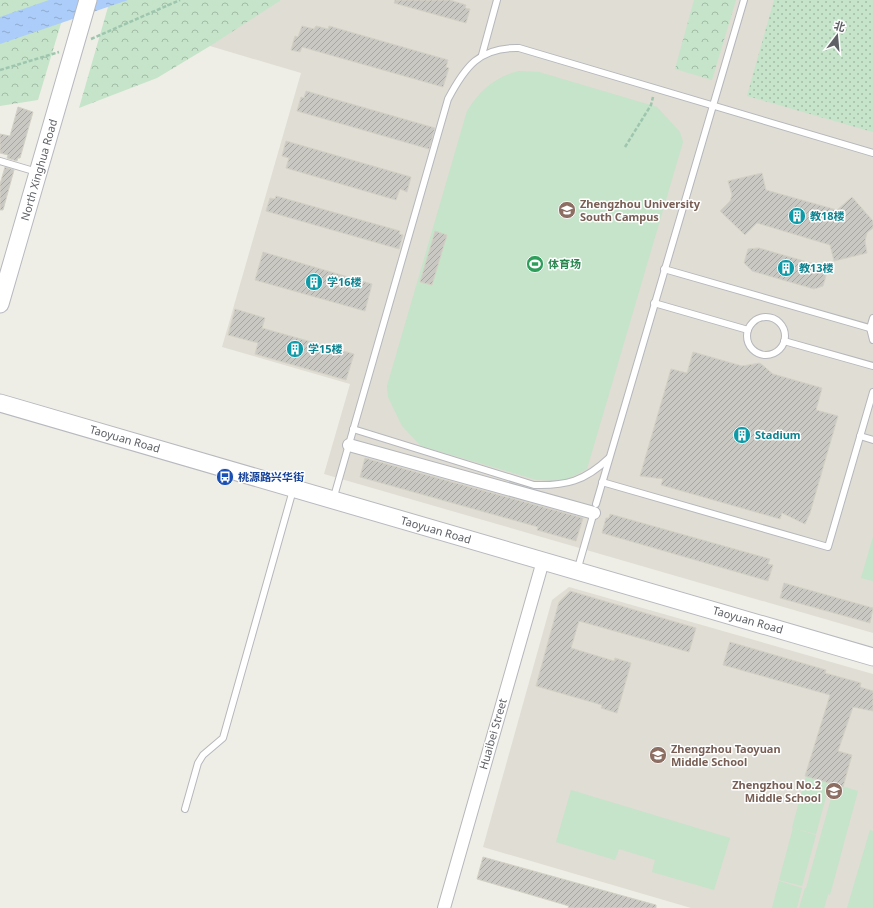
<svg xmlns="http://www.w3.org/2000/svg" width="873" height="908" viewBox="0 0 873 908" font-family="'Noto Sans','Noto Sans SC',sans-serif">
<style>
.education{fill:#dfddd4}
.grass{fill:url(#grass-dots)}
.park{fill:url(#park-crowns)}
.pitch{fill:#c5e4c9}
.water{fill:url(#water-ripples)}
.building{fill:url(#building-hatch);stroke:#d3d1c5}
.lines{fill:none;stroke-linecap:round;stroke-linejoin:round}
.lane-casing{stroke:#b6b7bc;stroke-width:8}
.street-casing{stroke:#b6b7bc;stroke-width:14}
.secondary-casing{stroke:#b7b9bf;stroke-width:19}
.path{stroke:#9ec5ae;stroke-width:2.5;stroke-dasharray:4 2;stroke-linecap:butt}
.lane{stroke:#fff;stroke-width:6}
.street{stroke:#fff;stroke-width:12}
.secondary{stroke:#fff;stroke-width:17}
.labels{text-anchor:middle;stroke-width:3;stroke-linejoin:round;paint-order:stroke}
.street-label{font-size:11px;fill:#5e6065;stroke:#fff}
.education-label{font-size:11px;font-weight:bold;fill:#785e54;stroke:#fff;text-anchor:start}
.culture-label{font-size:11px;font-weight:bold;fill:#0d838f;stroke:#fff;text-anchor:start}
.leisure-label{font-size:11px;font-weight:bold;fill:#27864d;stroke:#fff;text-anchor:start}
.transit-label{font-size:11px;font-weight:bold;fill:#164399;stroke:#fff;text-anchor:start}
</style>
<defs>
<pattern id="grass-dots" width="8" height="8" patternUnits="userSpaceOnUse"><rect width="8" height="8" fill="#c5e4c9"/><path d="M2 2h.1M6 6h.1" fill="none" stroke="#a3bca7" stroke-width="1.8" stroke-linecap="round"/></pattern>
<pattern id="park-crowns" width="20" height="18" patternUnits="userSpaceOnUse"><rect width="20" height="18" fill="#c5e4c9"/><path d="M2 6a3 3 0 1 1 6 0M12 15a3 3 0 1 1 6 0" fill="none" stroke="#a3bca7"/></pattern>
<pattern id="water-ripples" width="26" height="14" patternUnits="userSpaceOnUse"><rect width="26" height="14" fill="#accdf9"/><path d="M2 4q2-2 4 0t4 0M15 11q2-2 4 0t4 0" fill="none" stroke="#8faacd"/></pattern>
<pattern id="building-hatch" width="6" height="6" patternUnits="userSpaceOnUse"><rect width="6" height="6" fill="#cac8c2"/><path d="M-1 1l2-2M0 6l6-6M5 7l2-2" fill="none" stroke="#a7a6a1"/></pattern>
</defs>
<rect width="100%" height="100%" fill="#efeee6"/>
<g class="education">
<path d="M234,0h639v633l-549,-159 26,-90 -128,-37 79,-274 -91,-27 7,-24z"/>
<path d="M569,587l304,87v234h-182l-208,-61 69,-247z"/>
</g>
<path class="grass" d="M774,0h99v132l-126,-36z"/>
<g class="park">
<path d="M0,0h68l-30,100 -38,6z"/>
<path d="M110,0h171l-71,46 -53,32 -78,30z"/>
<path d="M694,0h42l-24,80 -37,-11z"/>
</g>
<g class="pitch">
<path d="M519,71l20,1 118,35 23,25 3,10 -96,327 -23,12 -27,-1 -116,-34 -19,-20 -14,-29 -1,-11 80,-275c13,-21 28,-34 52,-40z"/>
<path d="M873,537v44l-12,-3z"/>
<path d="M806,776l24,6 -14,52 -24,-6z"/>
<path d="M835,784l23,7 -28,104 -2,-1 -4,14h-25l6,-20h1z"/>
<path d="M571,790l159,48 -16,52 -62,-18 3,-12 -36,-11 -4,11 -59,-18z"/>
<path d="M793,828l23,7 -14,51 -23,-6z"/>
<path d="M870,830l3,1v77h-26z"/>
<path d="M779,881l23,7 -5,20h-25z"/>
</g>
<path class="water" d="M49,0h79l-128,44v-27z"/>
<g class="building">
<path d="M395,0h55l16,5 -1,3 5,1 -4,14 -72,-20z"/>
<path d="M302,26l12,3 2,-3 12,3 1,-3 119,34 -2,7 3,1 -6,19 -141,-40 -2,5 -9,-2 4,-14 3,1z"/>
<path d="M306,91l129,37 -6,21 -132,-38 4,-14 3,1z"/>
<path d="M18,107l15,5 -13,46h-2l-1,3 -10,-3 1,-3 -8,-2v-19l10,2z"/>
<path d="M286,141l125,36 -4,15 -7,-3 -4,11 -110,-32 3,-10 -7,-2z"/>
<path d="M5,167l9,3 -11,40h-3v-26z"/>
<path d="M762,173l4,17 71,20 15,-13 21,24v7l-6,5 -2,8 2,12 -33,8 -4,-16 -73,-22 -12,12 -25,-24 10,-10 2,-6 -4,-14z"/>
<path d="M276,196l124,35 -1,3 4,1 -4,14 -133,-38 4,-13 5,1z"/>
<path d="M435,231l12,4 -15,50 -12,-3z"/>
<path d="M759,248l62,18 6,6 -4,14 -9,3 -62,-18 -8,-8 4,-14z"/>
<path d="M263,252l109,32 -7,27 -110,-31z"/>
<path d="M235,309l30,9 -3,10 92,26 -8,26 -91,-26 3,-11 -30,-8z"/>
<path d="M693,352l49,14 18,-3 13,11 49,14 -6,22 22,6 -28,97 -5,11 -23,-11 -2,6 -119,-34 2,-6 -23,-3 31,-107 16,4z"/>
<path d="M365,458l218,60 -7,23 -39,-11 1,-3 -178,-50z"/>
<path d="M610,514l160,45 -2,5 5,1 -5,16 -166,-48 4,-15h3z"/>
<path d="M784,583l89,25 -3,15 -90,-25z"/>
<path d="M570,591l126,37 -7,24 -110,-31 -8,27 43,13 1,-3 16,5 -14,50 -16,-5 1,-3 -66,-19 23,-84z"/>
<path d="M730,642l96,28 -1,3 36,10 -1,4 13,4v20l-20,-4 -15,44 14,4 -9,32 -38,-11 25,-81 -107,-30z"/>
<path d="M483,857l173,48v3h-88l1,-2 -92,-27z"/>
</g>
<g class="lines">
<defs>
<g id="lane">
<path d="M482,55l15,-55"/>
<path d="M0,161l37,11"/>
<path d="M664,269l209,60"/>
<path d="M654,303l94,27"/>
<circle cx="766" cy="336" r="19"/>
<path d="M873,318l-3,10 3,12"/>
<path d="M784,341l89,25"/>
<path d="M353,429l181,56c32,1 51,-4 75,-27"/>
<path d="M860,436l13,4"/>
<path d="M602,482l226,65 45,-155"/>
<path d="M333,500l115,-401c17,-32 31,-52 71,-51l354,105"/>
<path d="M596,504l148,-504"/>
<path d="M577,571l17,-59"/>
<path d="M185,809l13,-46 5,-8 20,-17 70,-248"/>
</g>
<g id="street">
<path d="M349,445l245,68"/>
<path d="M444,908l99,-347"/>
</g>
<g id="secondary">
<path d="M0,304l88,-304"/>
<path d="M0,403l873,254"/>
</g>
</defs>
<use href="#lane" class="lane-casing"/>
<use href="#street" class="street-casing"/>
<use href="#secondary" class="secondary-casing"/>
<g class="path">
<path d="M91,39l89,-39"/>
<path d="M0,70l59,-18"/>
<path d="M625,147l26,-42 2,-8"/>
</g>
<use href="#lane" class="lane"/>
<use href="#street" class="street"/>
<use href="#secondary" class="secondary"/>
</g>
<defs>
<symbol id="university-disc" viewBox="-11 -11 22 22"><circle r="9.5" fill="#8d6e63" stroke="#fff"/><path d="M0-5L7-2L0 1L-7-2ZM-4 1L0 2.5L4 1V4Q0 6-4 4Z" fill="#fff"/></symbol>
<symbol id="building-disc" viewBox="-11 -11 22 22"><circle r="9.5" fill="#0f9aa8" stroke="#fff"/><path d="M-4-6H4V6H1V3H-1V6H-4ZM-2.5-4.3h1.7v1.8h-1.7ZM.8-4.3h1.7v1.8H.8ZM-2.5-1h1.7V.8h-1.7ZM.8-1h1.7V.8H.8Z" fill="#fff"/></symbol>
<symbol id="stadium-disc" viewBox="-11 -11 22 22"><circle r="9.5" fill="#2e9e5b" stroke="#fff"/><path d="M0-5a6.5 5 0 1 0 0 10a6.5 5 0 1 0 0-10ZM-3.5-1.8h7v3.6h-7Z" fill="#fff"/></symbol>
<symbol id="bus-disc" viewBox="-11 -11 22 22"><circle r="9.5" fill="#1a4fb4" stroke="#fff"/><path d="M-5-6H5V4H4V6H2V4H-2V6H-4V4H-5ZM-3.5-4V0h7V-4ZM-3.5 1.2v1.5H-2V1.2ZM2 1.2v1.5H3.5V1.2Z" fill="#fff"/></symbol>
<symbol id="school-disc" viewBox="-11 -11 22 22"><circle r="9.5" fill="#8d6e63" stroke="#fff"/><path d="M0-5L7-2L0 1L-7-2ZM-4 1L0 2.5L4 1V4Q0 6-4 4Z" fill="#fff"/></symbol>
</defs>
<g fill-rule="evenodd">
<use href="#university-disc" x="557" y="200" width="20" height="20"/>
<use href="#building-disc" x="787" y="206" width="20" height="20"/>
<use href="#stadium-disc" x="525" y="254" width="20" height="20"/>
<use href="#building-disc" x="776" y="258" width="20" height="20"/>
<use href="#building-disc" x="304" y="272" width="20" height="20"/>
<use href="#building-disc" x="285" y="339" width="20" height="20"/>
<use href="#building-disc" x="732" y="425" width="20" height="20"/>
<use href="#bus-disc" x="215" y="467" width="20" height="20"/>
<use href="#school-disc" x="648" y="745" width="20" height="20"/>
<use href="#school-disc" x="824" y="781" width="20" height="20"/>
</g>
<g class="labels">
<g class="street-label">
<text transform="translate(39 170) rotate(-74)" y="4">North Xinghua Road</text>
<text transform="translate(125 439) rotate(16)" y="4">Taoyuan Road</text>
<text transform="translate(436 530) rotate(16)" y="4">Taoyuan Road</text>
<text transform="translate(748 620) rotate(16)" y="4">Taoyuan Road</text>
<text transform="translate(493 734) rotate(-74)" y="4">Huaibei Street</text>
</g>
<g class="education-label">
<text x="580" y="208">Zhengzhou University<tspan x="580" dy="13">South Campus</tspan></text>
<text x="671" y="753">Zhengzhou Taoyuan<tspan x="671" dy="13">Middle School</tspan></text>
<text x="821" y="789" text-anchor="end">Zhengzhou No.2<tspan x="821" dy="13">Middle School</tspan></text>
</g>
<g class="culture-label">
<text x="810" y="220">教18楼</text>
<text x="799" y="272">教13楼</text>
<text x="327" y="286">学16楼</text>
<text x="308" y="353">学15楼</text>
<text x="755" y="439">Stadium</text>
</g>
<g class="leisure-label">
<text x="548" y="268">体育场</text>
</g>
<g class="transit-label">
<text x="238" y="481">桃源路兴华街</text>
</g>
</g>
<g transform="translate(837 36) rotate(16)" stroke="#ffffff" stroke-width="3" paint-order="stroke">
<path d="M0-3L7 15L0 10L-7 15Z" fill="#5e6065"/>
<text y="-6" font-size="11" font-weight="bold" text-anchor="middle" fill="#5e6065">北</text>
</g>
</svg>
